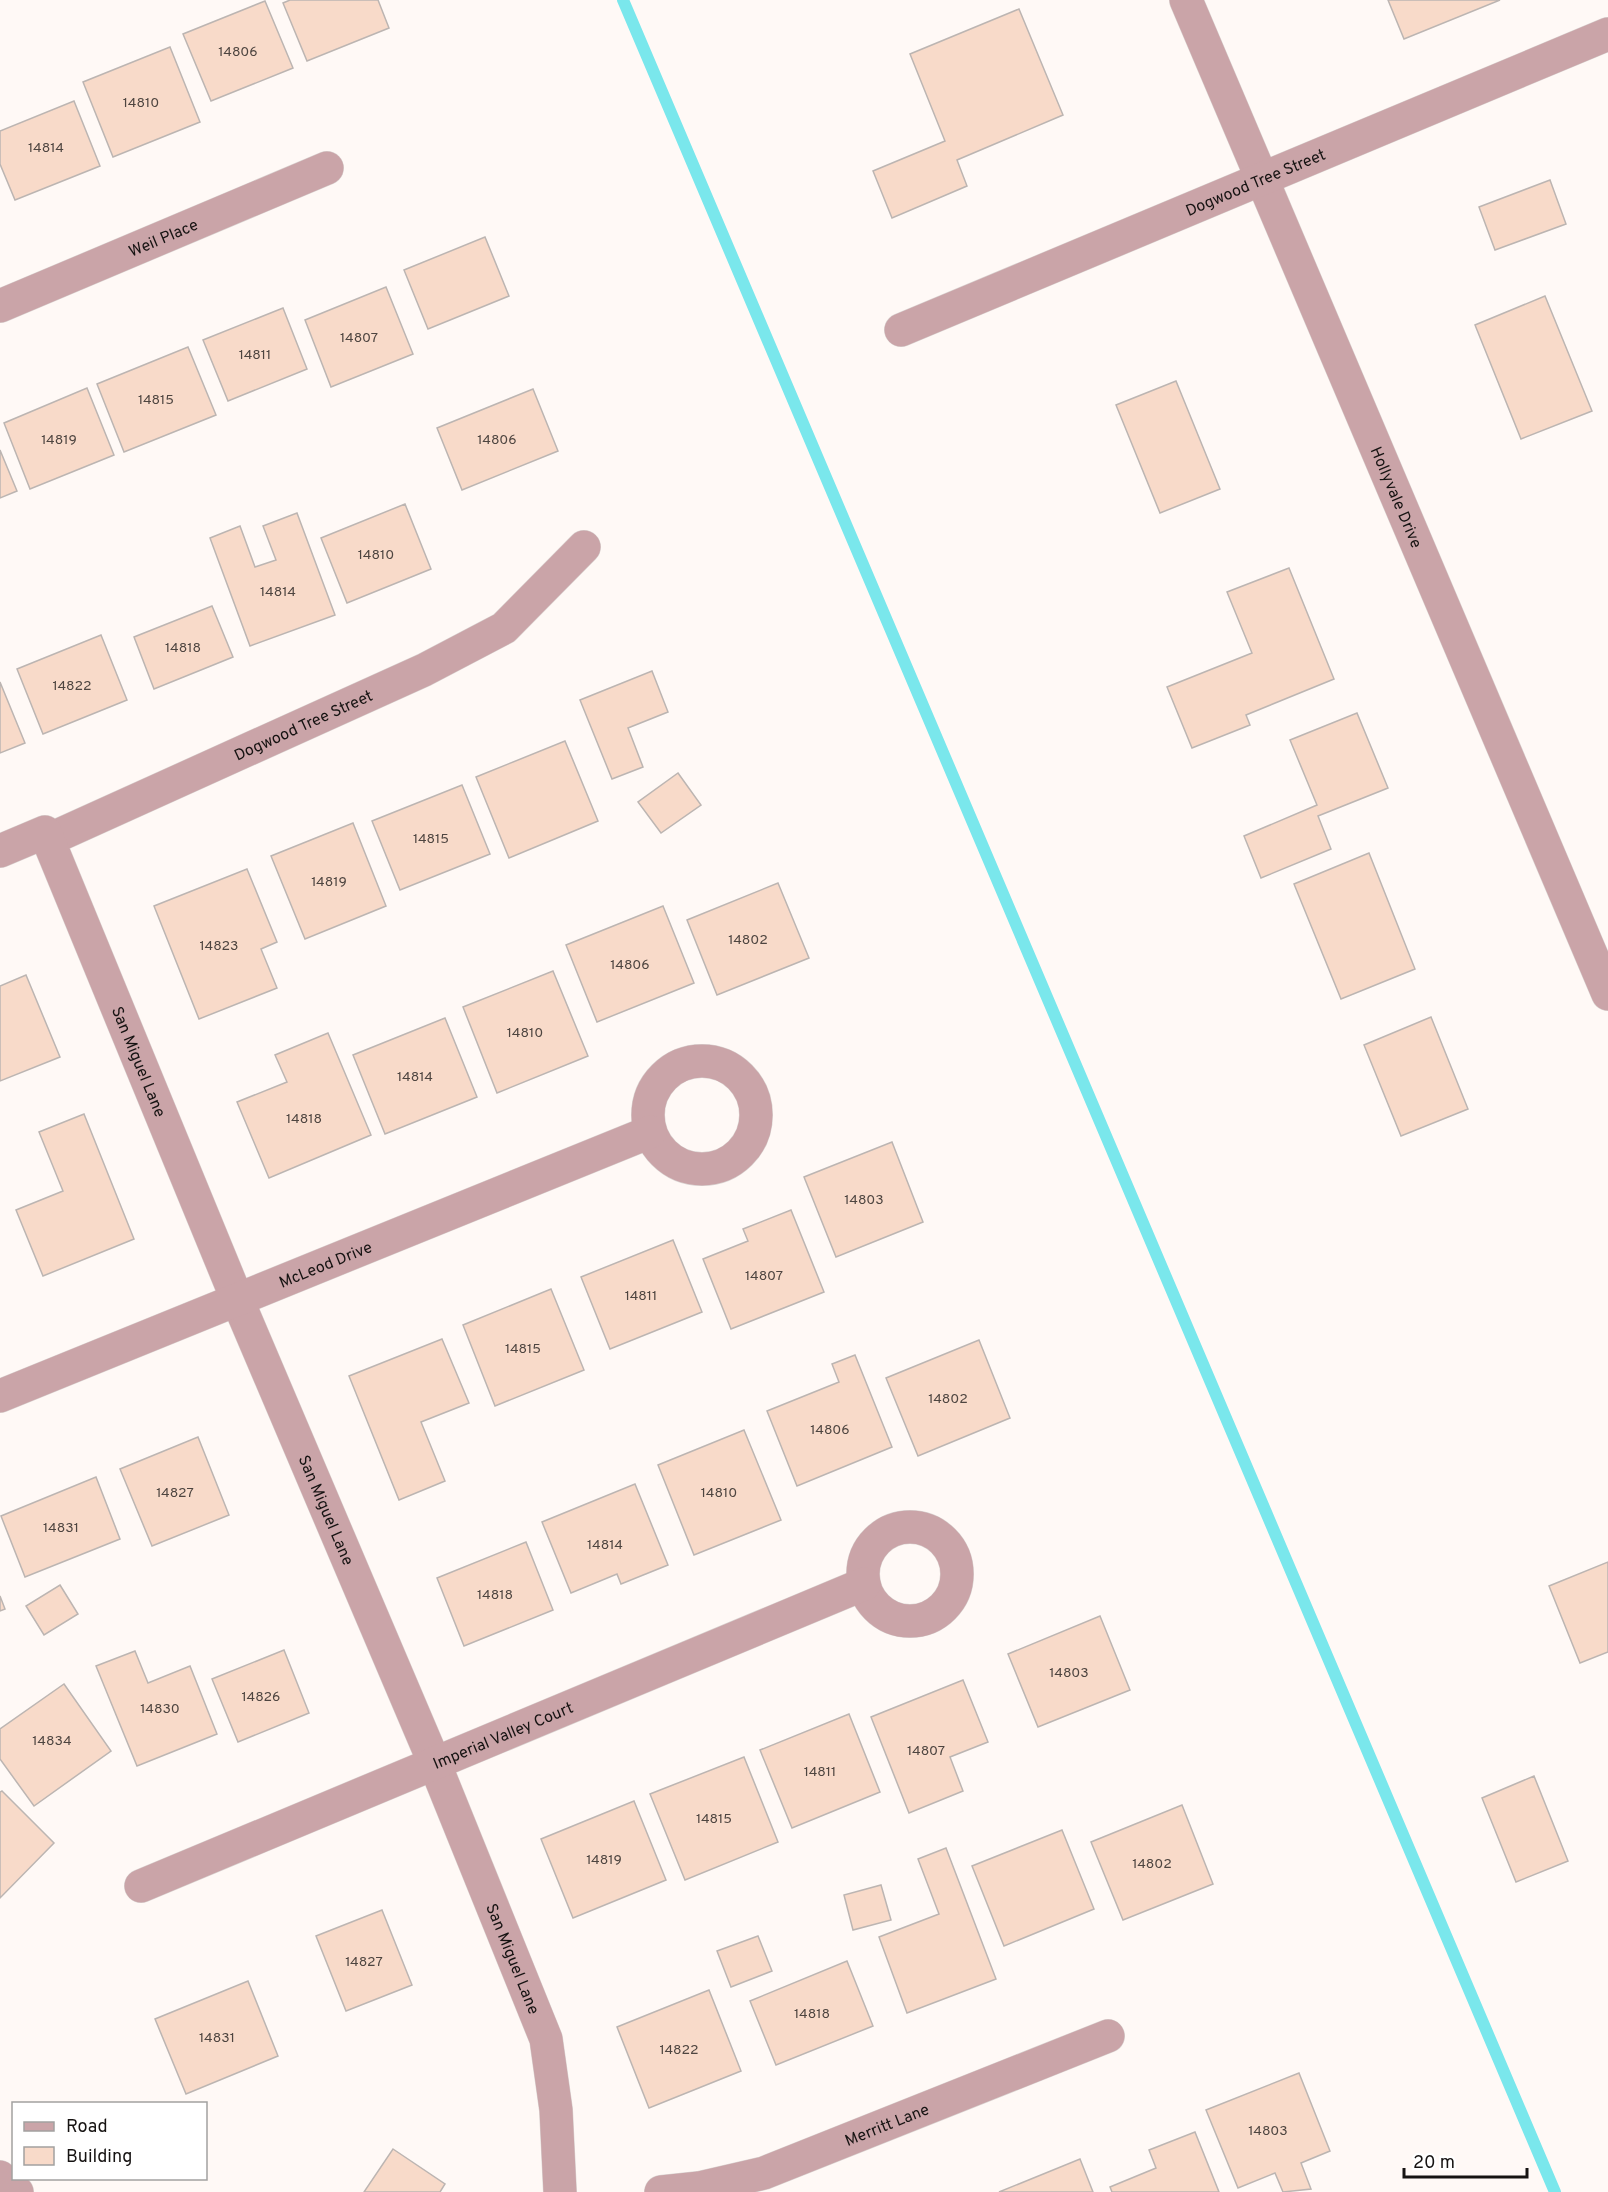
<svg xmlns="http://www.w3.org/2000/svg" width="1608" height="2192" viewBox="0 0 1608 2192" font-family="Overpass,sans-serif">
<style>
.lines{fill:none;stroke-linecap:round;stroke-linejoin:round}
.stream{stroke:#7ae7ec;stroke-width:12}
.building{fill:#f8dac9;stroke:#bcb5b2;stroke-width:1.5}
.minor-casing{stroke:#dad4d2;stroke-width:34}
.minor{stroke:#caa4a8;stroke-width:33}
.labels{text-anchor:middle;stroke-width:4.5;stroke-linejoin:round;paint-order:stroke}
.number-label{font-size:14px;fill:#4e4540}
.street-label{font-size:16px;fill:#161312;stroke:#fff}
</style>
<rect width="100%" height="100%" fill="#fff9f6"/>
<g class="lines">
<path class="stream" d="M623,0l932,2192"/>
</g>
<g class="building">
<path d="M290,0h88l11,28 -82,33 -24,-58z"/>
<path d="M1388,0h112l-96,39z"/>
<path d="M265,1l28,67 -82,33 -28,-67z"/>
<path d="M1019,9l44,106 -106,45 10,26 -75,32 -19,-47 72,-30 -35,-87z"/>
<path d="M170,47l30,75 -87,35 -30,-75z"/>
<path d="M74,101l26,65 -85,34 -15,-36v-33z"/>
<path d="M1550,180l16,44 -71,26 -16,-43z"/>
<path d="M485,237l24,59 -81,33 -24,-59z"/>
<path d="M386,287l27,67 -82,33 -26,-67z"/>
<path d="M1545,296l47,115 -71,28 -46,-114z"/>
<path d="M283,308l24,61 -79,32 -25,-61z"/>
<path d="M188,347l28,68 -92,37 -27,-68z"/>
<path d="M1176,381l44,108 -60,24 -44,-108z"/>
<path d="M87,388l27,67 -84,34 -26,-66z"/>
<path d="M533,389l25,62 -96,39 -25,-62z"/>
<path d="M0,450l17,41 -17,7z"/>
<path d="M405,504l26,65 -84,34 -26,-65z"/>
<path d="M297,513l38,102 -85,31 -40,-108 30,-12 15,41 21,-7 -13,-34z"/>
<path d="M1289,568l45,111 -88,36 4,10 -58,23 -25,-61 85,-34 -25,-61z"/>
<path d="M212,606l21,51 -79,32 -20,-52z"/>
<path d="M101,635l26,65 -84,34 -26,-65z"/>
<path d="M652,671l16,41 -40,16 15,39 -31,12 -32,-79z"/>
<path d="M0,682l25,61 -25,10z"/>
<path d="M1357,713l31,75 -70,28 13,33 -70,29 -17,-42 73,-31 -27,-65z"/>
<path d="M565,741l33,80 -89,37 -33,-81z"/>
<path d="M678,773l23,32 -40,28 -23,-31z"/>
<path d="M462,785l28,69 -90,36 -28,-69z"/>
<path d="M353,823l33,83 -81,33 -34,-83z"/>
<path d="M1369,853l46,116 -74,30 -47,-115z"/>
<path d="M247,869l30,73 -16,7 16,39 -78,31 -45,-113z"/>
<path d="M778,883l31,75 -92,37 -30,-75z"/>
<path d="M663,906l31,77 -97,39 -31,-77z"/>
<path d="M553,971l35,85 -91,37 -34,-86z"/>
<path d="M26,975l34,82 -60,24v-95z"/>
<path d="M1431,1017l37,92 -67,27 -37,-91z"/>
<path d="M445,1018l32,79 -92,37 -32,-79z"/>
<path d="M328,1033l43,102 -102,43 -32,-76 50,-20 -12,-27z"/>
<path d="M84,1114l50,125 -91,37 -27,-66 47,-19 -24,-59z"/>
<path d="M892,1142l31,80 -87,35 -32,-80z"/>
<path d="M791,1210l33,82 -93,37 -28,-70 45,-18 -5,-12z"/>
<path d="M673,1240l29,72 -92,37 -29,-72z"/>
<path d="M551,1289l33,81 -89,36 -32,-81z"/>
<path d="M442,1339l27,64 -48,19 24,59 -46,19 -50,-124z"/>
<path d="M979,1340l31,78 -92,38 -32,-78z"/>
<path d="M855,1355l37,92 -95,39 -30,-75 72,-29 -7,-18z"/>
<path d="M744,1430l37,90 -87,35 -36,-90z"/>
<path d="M198,1437l31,78 -77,31 -32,-77z"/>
<path d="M96,1477l24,62 -95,38 -24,-61z"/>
<path d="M635,1484l33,81 -47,19 -4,-10 -46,19 -29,-71z"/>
<path d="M526,1542l27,68 -89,36 -27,-68z"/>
<path d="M1608,1562v90l-28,11 -31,-77z"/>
<path d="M60,1585l18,29 -34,21 -18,-29z"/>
<path d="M0,1596l5,13 -5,2z"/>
<path d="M1100,1616l30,74 -92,37 -30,-73z"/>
<path d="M284,1650l25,63 -71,29 -26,-63z"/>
<path d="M135,1651l13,32 42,-17 27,68 -80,32 -41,-100z"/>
<path d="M963,1680l25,62 -38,15 13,34 -54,22 -38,-96z"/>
<path d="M64,1684l47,67 -77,55 -34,-47v-30z"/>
<path d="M849,1714l31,78 -88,36 -32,-78z"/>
<path d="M744,1757l34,85 -93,38 -35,-86z"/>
<path d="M1534,1776l34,85 -52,21 -34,-84z"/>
<path d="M2,1791l52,52 -54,55v-106z"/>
<path d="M634,1801l32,79 -93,38 -32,-79z"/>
<path d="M1182,1805l31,79 -90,36 -32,-78z"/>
<path d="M1062,1830l32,79 -90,37 -32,-80z"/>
<path d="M946,1848l50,131 -89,34 -28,-76 60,-23 -21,-55z"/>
<path d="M881,1885l10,35 -38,10 -9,-35z"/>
<path d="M382,1910l30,75 -66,26 -30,-75z"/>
<path d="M758,1936l14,35 -41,16 -14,-36z"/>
<path d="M847,1961l26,65 -97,39 -26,-64z"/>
<path d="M248,1981l30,75 -92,38 -31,-75z"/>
<path d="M709,1990l32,81 -92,37 -32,-81z"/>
<path d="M1299,2073l31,78 -29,12 10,26 -28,3 -8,-19 -37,15 -32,-78z"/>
<path d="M1195,2132l24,60h-107l-2,-5 46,-19 -7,-18z"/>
<path d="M393,2149l52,35 -5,8h-76z"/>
<path d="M1080,2159l13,33h-94z"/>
</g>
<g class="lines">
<defs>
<g id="minor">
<path id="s1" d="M1186,0l422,994"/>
<path id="s2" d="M0,306l327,-138"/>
<path id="s3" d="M901,330l707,-296"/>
<path id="s4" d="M48,840l376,-170 80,-42 80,-81"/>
<path id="s5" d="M0,851l45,-19 192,467 197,463 112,277 10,71 4,82"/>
<circle cx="702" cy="1115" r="54"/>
<path id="s6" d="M0,1396l650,-264"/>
<circle cx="910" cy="1574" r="47"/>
<path id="s7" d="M141,1886l723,-302"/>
<path d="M0,2177l17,15"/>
<path id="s8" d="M661,2192l38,-4 65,-15 344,-137"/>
</g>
</defs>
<use href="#minor" class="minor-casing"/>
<use href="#minor" class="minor"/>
</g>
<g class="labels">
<g class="number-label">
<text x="238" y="56">14806</text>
<text x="141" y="107">14810</text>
<text x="46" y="152">14814</text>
<text x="359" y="342">14807</text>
<text x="255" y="359">14811</text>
<text x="156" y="404">14815</text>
<text x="59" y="444">14819</text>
<text x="497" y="444">14806</text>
<text x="376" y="559">14810</text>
<text x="278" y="596">14814</text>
<text x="183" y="652">14818</text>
<text x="72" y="690">14822</text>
<text x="431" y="843">14815</text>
<text x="329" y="886">14819</text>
<text x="748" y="944">14802</text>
<text x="219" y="950">14823</text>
<text x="630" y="969">14806</text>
<text x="525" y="1037">14810</text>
<text x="415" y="1081">14814</text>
<text x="304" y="1123">14818</text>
<text x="864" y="1204">14803</text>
<text x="764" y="1280">14807</text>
<text x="641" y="1300">14811</text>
<text x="523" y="1353">14815</text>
<text x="948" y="1403">14802</text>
<text x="830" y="1434">14806</text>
<text x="175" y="1497">14827</text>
<text x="719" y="1497">14810</text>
<text x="61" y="1532">14831</text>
<text x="605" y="1549">14814</text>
<text x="495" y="1599">14818</text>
<text x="1069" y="1677">14803</text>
<text x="261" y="1701">14826</text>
<text x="160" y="1713">14830</text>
<text x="52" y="1745">14834</text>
<text x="926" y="1755">14807</text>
<text x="820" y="1776">14811</text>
<text x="714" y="1823">14815</text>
<text x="604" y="1864">14819</text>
<text x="1152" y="1868">14802</text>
<text x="364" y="1966">14827</text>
<text x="812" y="2018">14818</text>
<text x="217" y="2042">14831</text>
<text x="679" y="2054">14822</text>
<text x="1268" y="2135">14803</text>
</g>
<g class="street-label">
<text dy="6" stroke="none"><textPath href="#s3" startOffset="384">Dogwood Tree Street</textPath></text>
<text dy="6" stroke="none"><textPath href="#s2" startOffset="177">Weil Place</textPath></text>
<text dy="6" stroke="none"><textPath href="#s1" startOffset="540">Hollyvale Drive</textPath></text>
<text dy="6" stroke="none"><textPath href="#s4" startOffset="280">Dogwood Tree Street</textPath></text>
<text dy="6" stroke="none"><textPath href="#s5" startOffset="297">San Miguel Lane</textPath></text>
<text dy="6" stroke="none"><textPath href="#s6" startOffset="351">McLeod Drive</textPath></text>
<text dy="6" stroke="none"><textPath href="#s5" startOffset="783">San Miguel Lane</textPath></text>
<text dy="6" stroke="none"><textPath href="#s7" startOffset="392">Imperial Valley Court</textPath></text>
<text dy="6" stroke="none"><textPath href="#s5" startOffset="1269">San Miguel Lane</textPath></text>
<text dy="6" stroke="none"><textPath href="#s8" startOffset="237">Merritt Lane</textPath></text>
</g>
</g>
<rect x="12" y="2102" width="195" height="78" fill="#ffffff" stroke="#a2a1a0" stroke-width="1.5"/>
<rect x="24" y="2122" width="30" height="9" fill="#caa4a8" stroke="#a2a1a0" stroke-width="1.5"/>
<text x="66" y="2132" font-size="18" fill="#161312">Road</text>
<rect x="24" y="2147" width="30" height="18" fill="#f8dac9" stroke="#a2a1a0" stroke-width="1.5"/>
<text x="66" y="2162" font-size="18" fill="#161312">Building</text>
<path d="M1404 2168v9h123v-9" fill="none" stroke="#161312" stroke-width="3"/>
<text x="1413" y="2168" font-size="18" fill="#161312" stroke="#ffffff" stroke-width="4.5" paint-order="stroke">20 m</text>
</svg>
